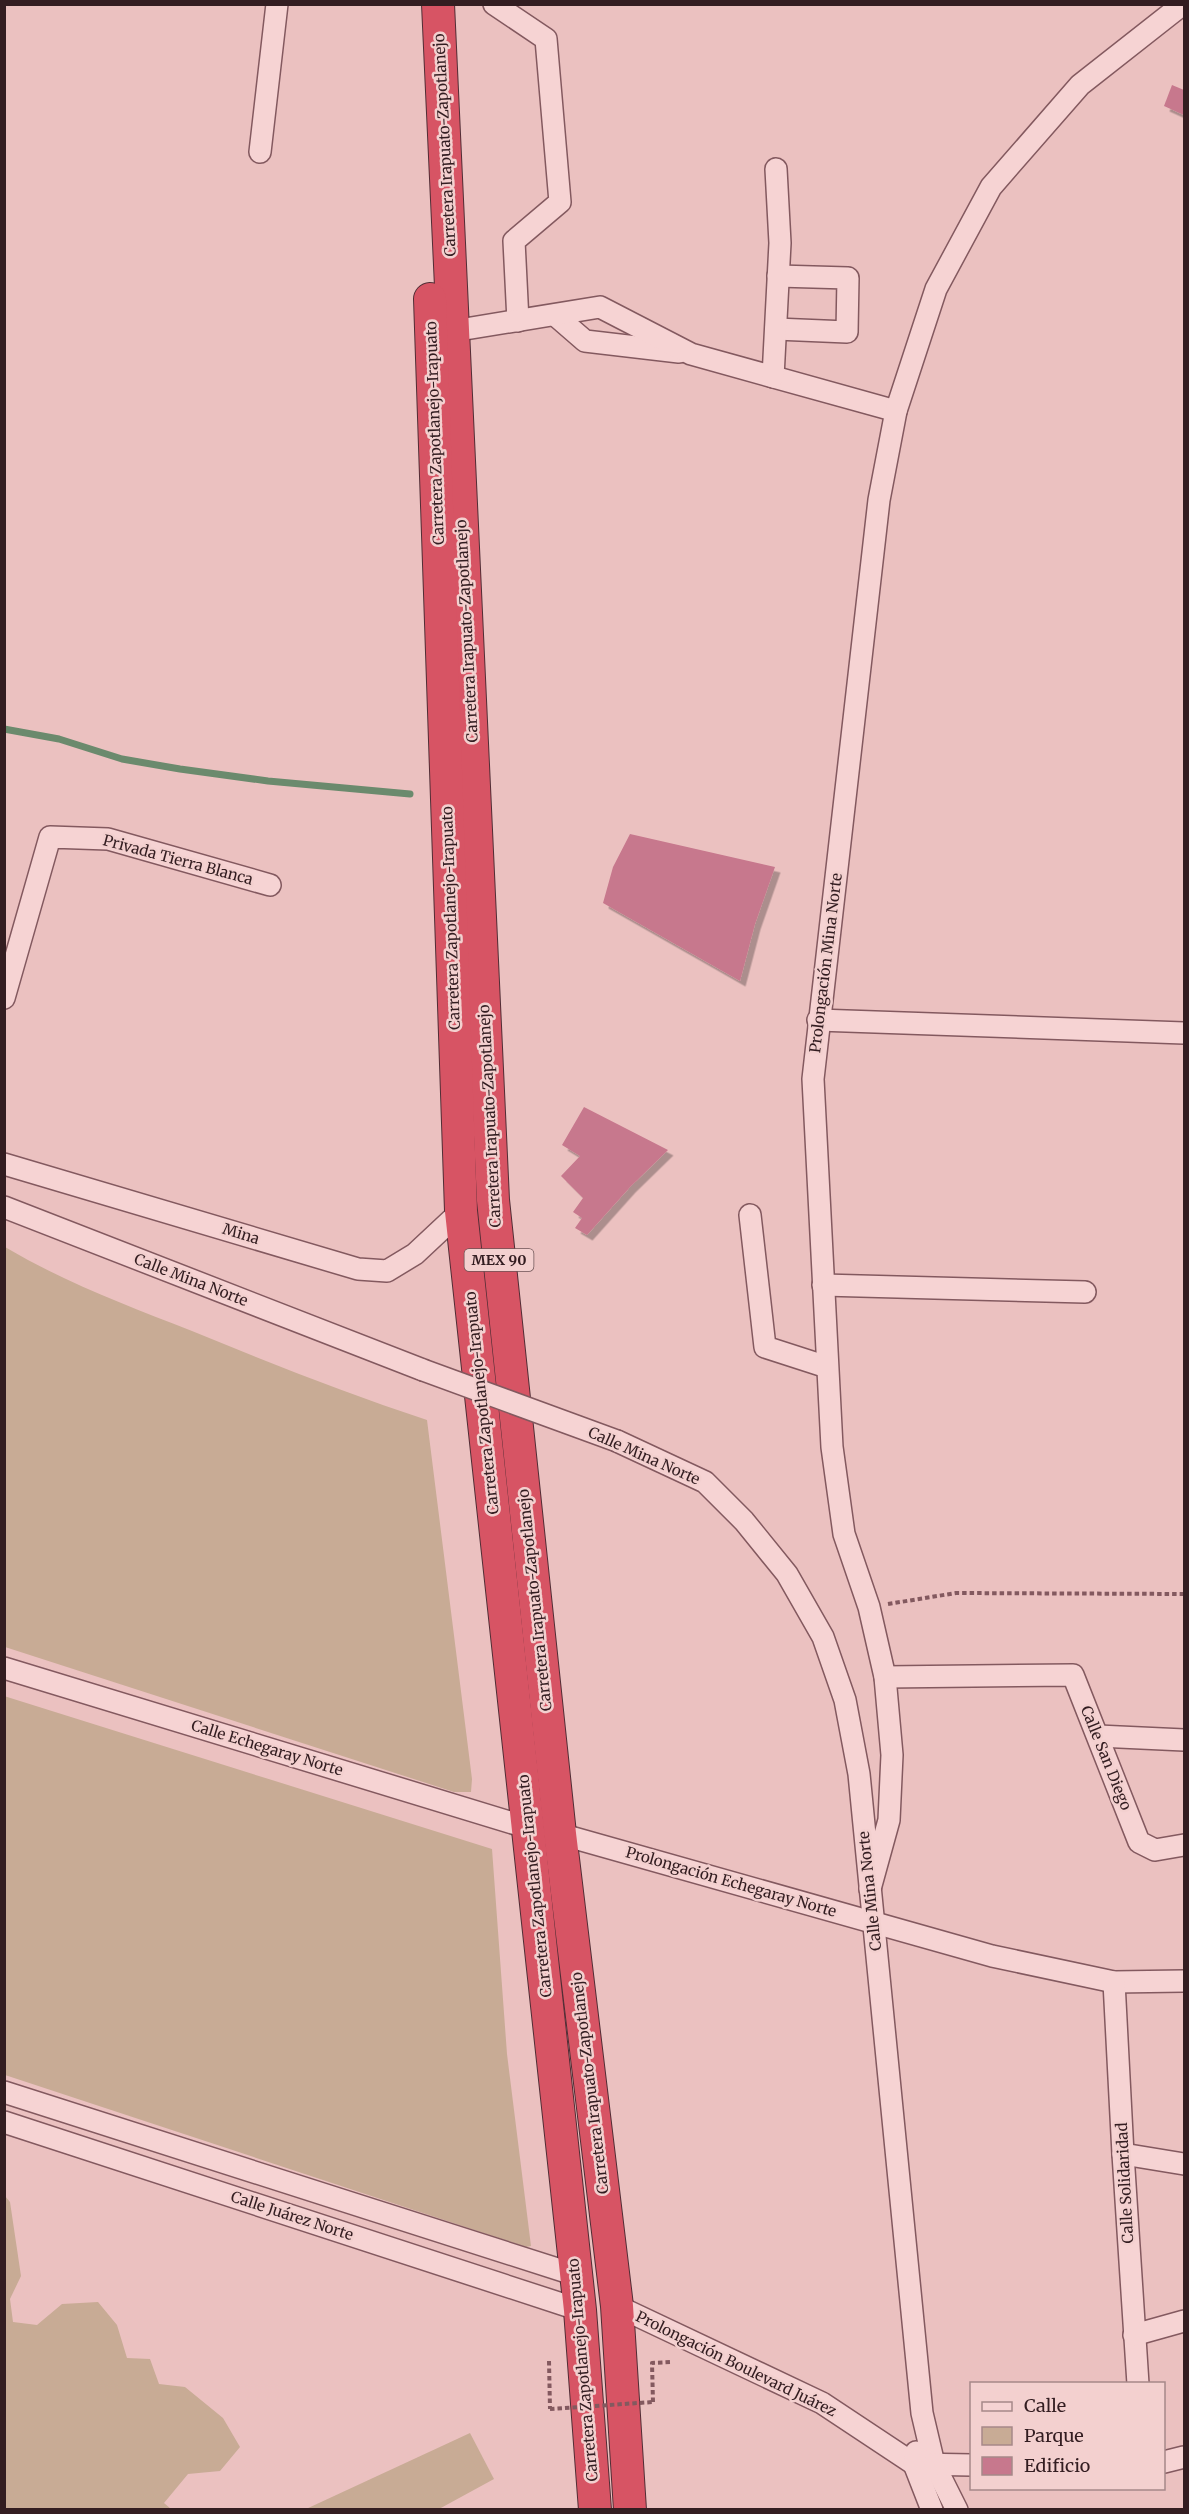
<svg xmlns="http://www.w3.org/2000/svg" width="1189" height="2514" viewBox="0 0 1189 2514" font-family="Merriweather,serif">
<style>
.green{fill:#c8ab95}
.lines{fill:none;stroke-linecap:round;stroke-linejoin:round}
.stream{stroke:#6b8a6d;stroke-width:7}
.building{fill:#c7788d;filter:url(#shadow)}
.minor-casing{stroke:#83595f;stroke-width:24}
.highway-casing{stroke:#512d35;stroke-width:34}
.path{stroke:#83595f;stroke-width:4;stroke-dasharray:4.5 3;stroke-linecap:butt}
.minor{stroke:#f6d3d3;stroke-width:21}
.highway{stroke:#d75464;stroke-width:32}
.minor-bridge-casing{stroke:#83595f;stroke-width:24;stroke-linecap:butt}
.path-bridge{stroke:#83595f;stroke-width:4;stroke-dasharray:4.5 3;stroke-linecap:butt}
.minor-bridge{stroke:#f6d3d3;stroke-width:21}
.labels{text-anchor:middle;stroke-width:5;stroke-linejoin:round;paint-order:stroke}
.shield{fill:#f3d0cf;stroke:#6d5355;stroke-width:1.5}
.shield-label{font-size:14px;font-weight:bold;fill:#331d21}
.street-label{font-size:15px;fill:#331d21;stroke:#f3d0cf}
</style>
<defs>
<filter id="shadow"><feDropShadow dx="5.5" dy="5.5" stdDeviation="0" flood-color="#0004"/></filter>
</defs>
<rect width="100%" height="100%" fill="#ebc1c0"/>
<g class="green">
<path d="M5,1247c59,35 123,59 187,84 78,32 156,63 235,89l45,359 -1,13h-17l-449,-145z"/>
<path d="M4,1696l488,153 15,205 24,192 -5,1 -521,-172z"/>
<path d="M5,2196l5,6 11,74 -11,23 3,23 24,3 25,-21 36,-2 19,23 10,33 23,1 9,25 26,3 38,31 17,29 -20,24 -32,3 -24,29 7,6h-166z"/>
<path d="M470,2433l24,46 -55,30h-133z"/>
</g>
<g class="lines">
<path class="stream" d="M4,729l55,10 63,20 58,10 88,12 142,13"/>
</g>
<g class="building">
<path d="M1172,85l12,5v25l-20,-9z"/>
<path d="M630,834l145,33 -20,57 -15,57 -137,-78 10,-36z"/>
<path d="M584,1107l84,43 -38,37 -43,48 -12,-7 7,-10 -9,-6 10,-14 -22,-22 19,-20 -18,-11z"/>
</g>
<g class="lines">
<defs>
<g id="minor">
<path d="M494,4l52,35 14,163 -46,39 4,80"/>
<path d="M260,152l17,-148"/>
<path d="M555,315l30,26 94,11"/>
<path d="M776,329l71,3 1,-54 -70,-2"/>
<path d="M453,331l147,-24 91,47 205,57"/>
<path d="M773,377l7,-134 -4,-74"/>
<path d="M4,998l46,-161 58,2 162,46"/>
<path d="M818,1020l366,13"/>
<path d="M4,1164l354,105 29,2 28,-17 46,-43"/>
<path d="M4,1207l419,163"/>
<path d="M750,1215l15,132 62,20"/>
<path d="M823,1285l262,7"/>
<path d="M617,1441l88,41 39,39 43,53 36,63 22,63 14,74 63,639 12,51 23,46"/>
<path d="M4,1668l525,160"/>
<path d="M885,1677l188,-2 66,167 16,8 29,-5"/>
<path d="M1098,1736l86,4"/>
<path d="M560,1834l432,122 122,26 70,-1"/>
<path d="M870,1889l19,-69 3,-65 -7,-78 -16,-70 -25,-73 -12,-87 -19,-368 66,-579 17,-89 40,-122 55,-102 89,-102 103,-81"/>
<path d="M1114,1982l9,172 15,230"/>
<path d="M4,2092l572,183"/>
<path d="M4,2122l576,188"/>
<path d="M1123,2154l61,10"/>
<path d="M617,2306l205,97 92,61 58,1"/>
<path d="M1134,2335l50,-14"/>
<path d="M916,2452l-2,12 18,46"/>
<path d="M1164,2462l20,-5"/>
</g>
<g id="highway">
<path d="M438,4l55,1196 67,634 57,472 13,204"/>
<path d="M430,299l31,912 119,1099 15,200"/>
</g>
</defs>
<use href="#minor" class="minor-casing"/>
<use href="#highway" class="highway-casing"/>
<g class="path">
<path d="M888,1604l68,-11 228,1"/>
<path d="M549,2361l1,48"/>
<path d="M653,2402l-1,-39 20,-1"/>
</g>
<use href="#minor" class="minor"/>
<use href="#highway" class="highway"/>
<defs>
<path id="minor-bridge" d="M423,1370l194,71"/>
</defs>
<use href="#minor-bridge" class="minor-bridge-casing"/>
<path class="path-bridge" d="M550,2409l103,-7"/>
<use href="#minor-bridge" class="minor-bridge"/>
</g>
<g class="labels">
<rect class="shield" x="464.5" y="1249" width="69" height="22" rx="4.5"/>
<g class="shield-label">
<text x="499" y="1265">MEX 90</text>
</g>
<g class="street-label">
<text transform="translate(445 145) rotate(-93)" y="5">Carretera Irapuato-Zapotlanejo</text>
<text transform="translate(435 433) rotate(-92)" y="5">Carretera Zapotlanejo-Irapuato</text>
<text transform="translate(467 631) rotate(-93)" y="5">Carretera Irapuato-Zapotlanejo</text>
<text transform="translate(178 860) rotate(15)" y="5">Privada Tierra Blanca</text>
<text transform="translate(451 918) rotate(-92)" y="5">Carretera Zapotlanejo-Irapuato</text>
<text transform="translate(826 963) rotate(-83)" y="5">Prolongación Mina Norte</text>
<text transform="translate(490 1116) rotate(-93)" y="5">Carretera Irapuato-Zapotlanejo</text>
<text transform="translate(241 1234) rotate(17)" y="5">Mina</text>
<text transform="translate(191 1280) rotate(21)" y="5">Calle Mina Norte</text>
<text transform="translate(482 1403) rotate(-96)" y="5">Carretera Zapotlanejo-Irapuato</text>
<text transform="translate(644 1456) rotate(24)" y="5">Calle Mina Norte</text>
<text transform="translate(535 1600) rotate(-96)" y="5">Carretera Irapuato-Zapotlanejo</text>
<text transform="translate(267 1748) rotate(17)" y="5">Calle Echegaray Norte</text>
<text transform="translate(1106 1758) rotate(68)" y="5">Calle San Diego</text>
<text transform="translate(731 1882) rotate(16)" y="5">Prolongación Echegaray Norte</text>
<text transform="translate(535 1886) rotate(-96)" y="5">Carretera Zapotlanejo-Irapuato</text>
<text transform="translate(870 1891) rotate(-96)" y="5">Calle Mina Norte</text>
<text transform="translate(590 2083) rotate(-97)" y="5">Carretera Irapuato-Zapotlanejo</text>
<text transform="translate(1125 2183) rotate(-93)" y="5">Calle Solidaridad</text>
<text transform="translate(292 2216) rotate(18)" y="5">Calle Juárez Norte</text>
<text transform="translate(736 2364) rotate(26)" y="5">Prolongación Boulevard Juárez</text>
<text transform="translate(583 2370) rotate(-95)" y="5">Carretera Zapotlanejo-Irapuato</text>
</g>
</g>
<rect width="1189" height="2514" fill="none" stroke="#331d21" stroke-width="12"/>
<rect x="970" y="2382" width="195" height="108" fill="#f3d0cf" stroke="#a68889" stroke-width="1.5"/>
<rect x="982" y="2402" width="30" height="9" fill="#f6d3d3" stroke="#a68889" stroke-width="1.5"/>
<text x="1024" y="2412" font-size="18" fill="#331d21">Calle</text>
<rect x="982" y="2427" width="30" height="18" fill="#c8ab95" stroke="#a68889" stroke-width="1.5"/>
<text x="1024" y="2442" font-size="18" fill="#331d21">Parque</text>
<rect x="982" y="2457" width="30" height="18" fill="#c7788d" stroke="#a68889" stroke-width="1.5"/>
<text x="1024" y="2472" font-size="18" fill="#331d21">Edificio</text>
</svg>
